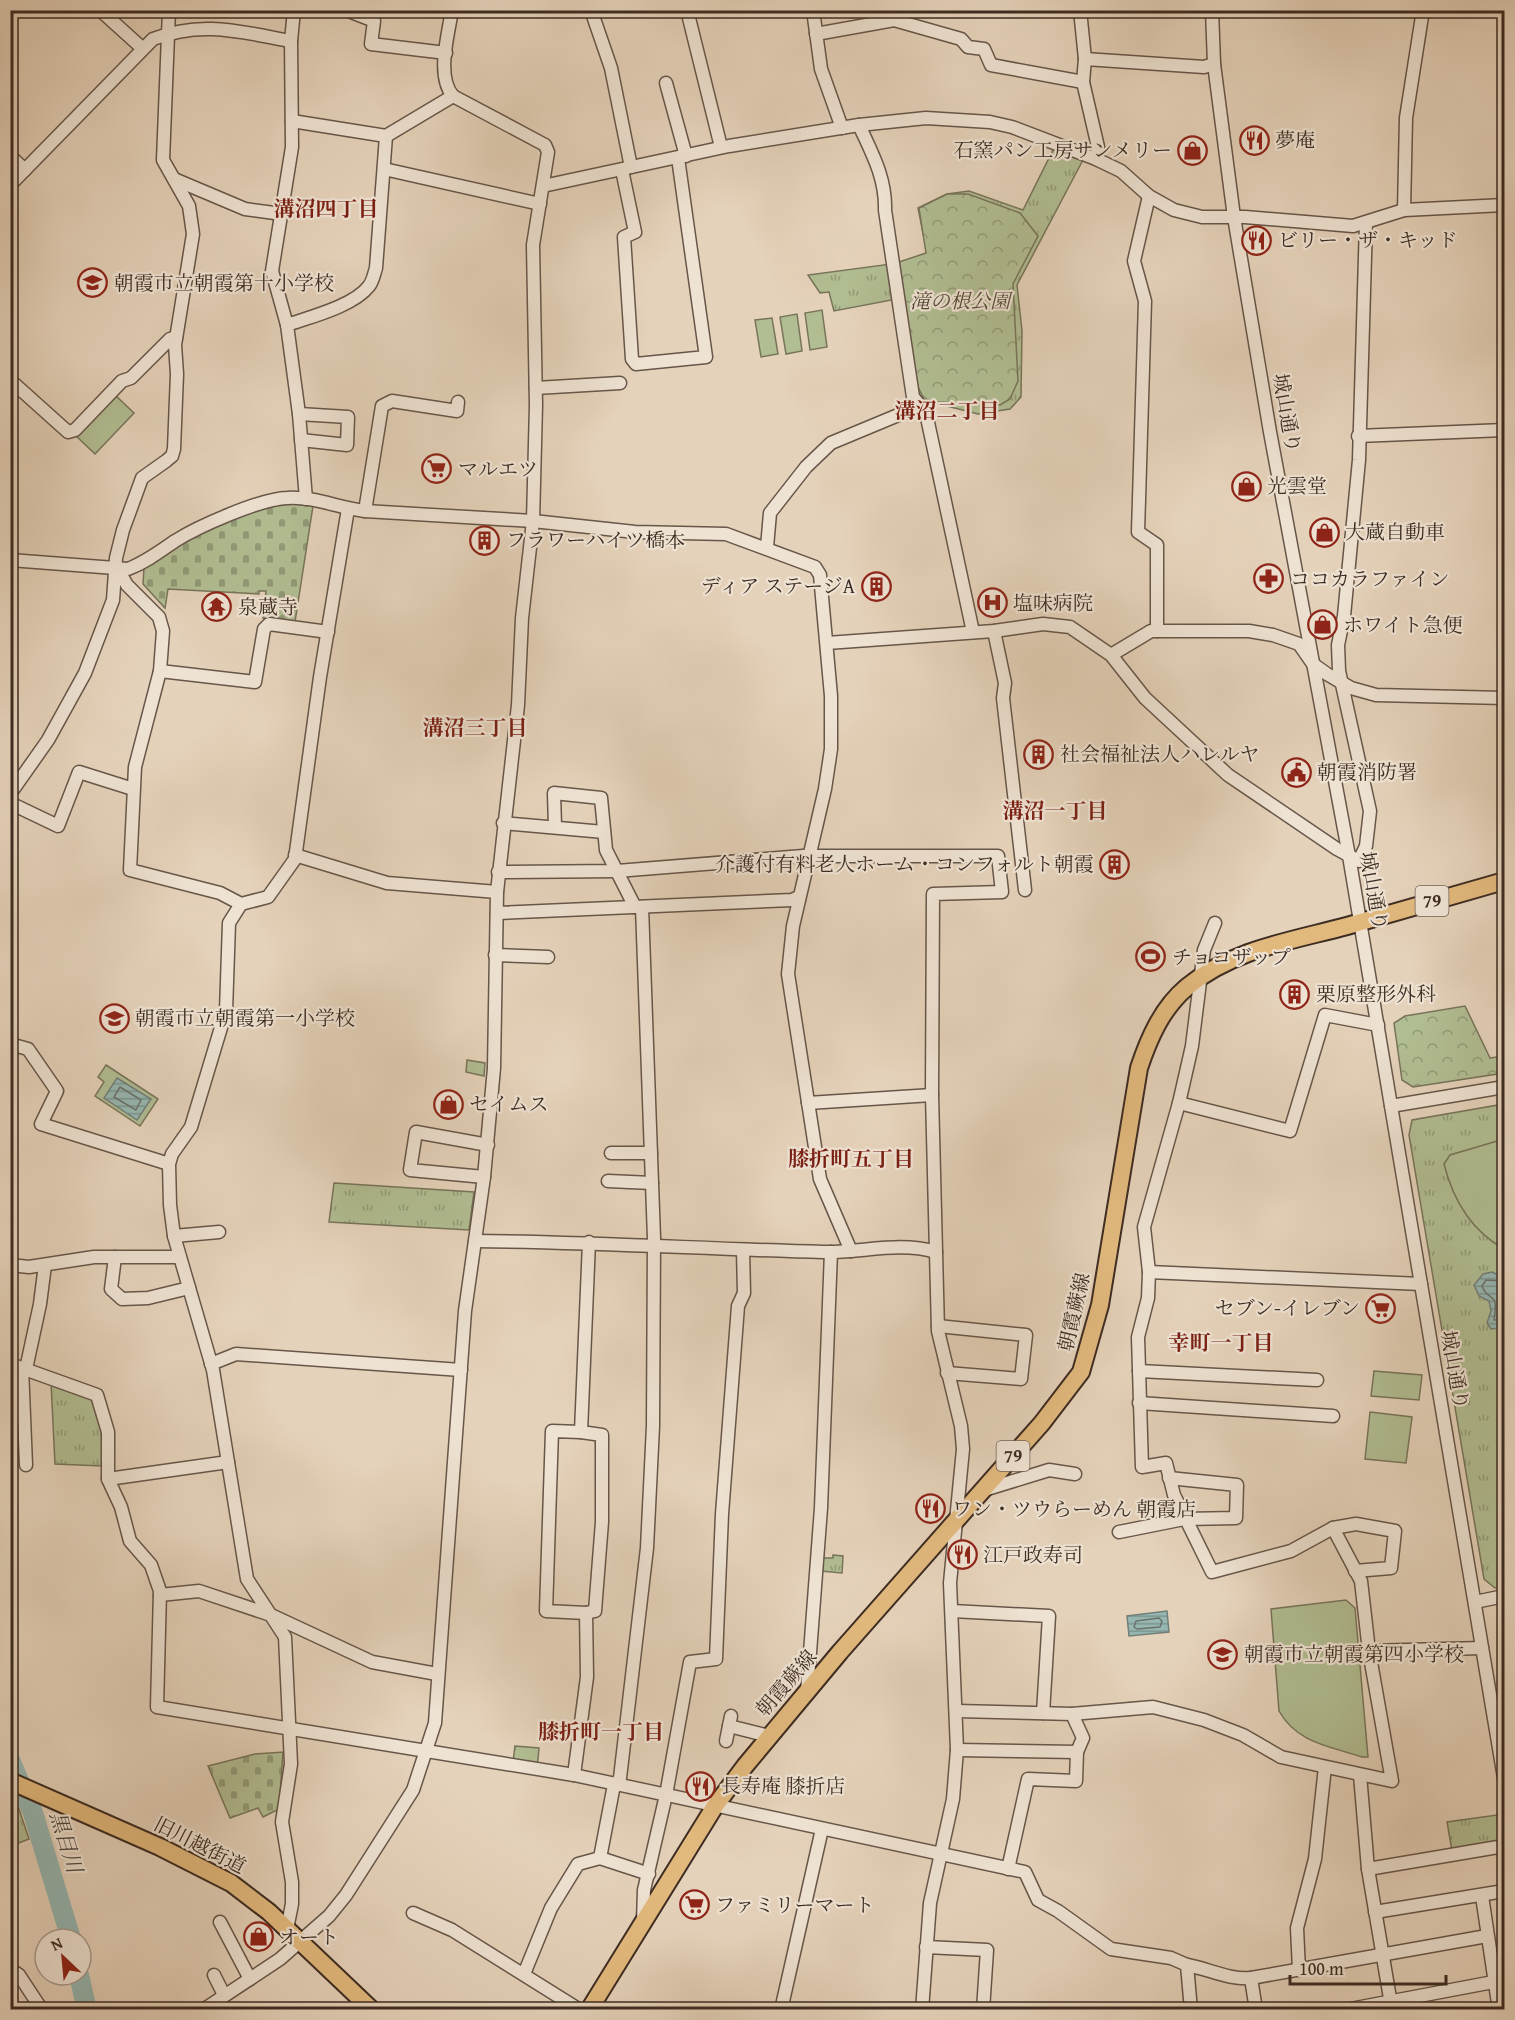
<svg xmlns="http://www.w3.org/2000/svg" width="1515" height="2020" viewBox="0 0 1515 2020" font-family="'Gentium Book Plus','Noto Serif JP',serif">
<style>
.grass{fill:url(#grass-tufts);stroke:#77745a;stroke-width:1.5}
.forest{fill:url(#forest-crowns);stroke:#77745a;stroke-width:1.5}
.cemetery{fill:url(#cemetery-stones);stroke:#77745a;stroke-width:1.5}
.garden{fill:#b1bd92;stroke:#77745a;stroke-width:1.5}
.water{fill:url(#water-rules);stroke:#727f79;stroke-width:1.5}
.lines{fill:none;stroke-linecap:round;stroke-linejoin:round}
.shore{stroke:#6a726a;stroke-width:1.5}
.river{stroke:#96b7b2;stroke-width:20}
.minor-casing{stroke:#675649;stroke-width:15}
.major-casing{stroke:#3d2c23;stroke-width:20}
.minor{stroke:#eee2d2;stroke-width:12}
.major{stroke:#e2b97d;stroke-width:16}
.labels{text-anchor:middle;stroke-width:4.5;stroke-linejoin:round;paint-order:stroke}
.shield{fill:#eee2d2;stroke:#726358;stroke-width:1.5}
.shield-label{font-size:18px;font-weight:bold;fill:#3d2c23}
.poi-label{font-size:20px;fill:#3d2c23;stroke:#eee2d2;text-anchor:start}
.park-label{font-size:20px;font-style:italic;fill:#544939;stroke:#eee2d2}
.street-label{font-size:20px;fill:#3d2c23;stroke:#eee2d2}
.neighbourhood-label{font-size:21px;font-weight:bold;fill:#7a1f14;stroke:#eee2d2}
.water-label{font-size:21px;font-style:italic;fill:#4f4840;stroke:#eee2d2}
</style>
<defs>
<pattern id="grass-tufts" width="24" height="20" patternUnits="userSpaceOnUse" patternTransform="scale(1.5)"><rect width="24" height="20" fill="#b1bd92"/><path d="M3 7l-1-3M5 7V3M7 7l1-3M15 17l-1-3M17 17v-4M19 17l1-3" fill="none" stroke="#919a77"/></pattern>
<pattern id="forest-crowns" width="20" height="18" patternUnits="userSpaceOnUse" patternTransform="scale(1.5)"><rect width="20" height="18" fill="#b1bd92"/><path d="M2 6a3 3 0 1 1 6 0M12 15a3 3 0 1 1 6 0" fill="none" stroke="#919a77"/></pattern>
<pattern id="cemetery-stones" width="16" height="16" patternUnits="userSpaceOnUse" patternTransform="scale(1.5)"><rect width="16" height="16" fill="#b1bd92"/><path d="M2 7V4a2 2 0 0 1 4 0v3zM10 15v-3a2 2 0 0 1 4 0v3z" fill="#919a77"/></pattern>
<pattern id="water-rules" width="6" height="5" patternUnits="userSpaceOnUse" patternTransform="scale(1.5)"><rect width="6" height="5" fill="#96b7b2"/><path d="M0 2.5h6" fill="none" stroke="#7c9590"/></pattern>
</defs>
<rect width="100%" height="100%" fill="#e5d2ba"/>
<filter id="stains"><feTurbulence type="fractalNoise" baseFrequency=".00333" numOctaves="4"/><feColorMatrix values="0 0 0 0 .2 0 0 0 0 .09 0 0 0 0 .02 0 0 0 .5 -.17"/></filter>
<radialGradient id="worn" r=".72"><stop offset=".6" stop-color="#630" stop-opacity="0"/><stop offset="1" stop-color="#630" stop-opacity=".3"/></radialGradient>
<g class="grass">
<path d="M1054,148l30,10 -67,127 5,46 -1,66 -11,12 -32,5 -39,-10h-17l-7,-7 -19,-133 31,-11 -9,-45 29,-14 22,-3 54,19z"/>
<path d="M891,264l6,35 -63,12 -5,-19 -9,1 -12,-18z"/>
<path d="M467,1060l18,3 -1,13 -18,-4z"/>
<path d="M1504,1104v482l-9,2 -11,-9 -75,-444 3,-15z"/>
<path d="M334,1183l140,9 -5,38 -140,-8z"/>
<path d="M51,1382c11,5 30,8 40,15 14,11 11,53 11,69l-47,-2z"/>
<path d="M833,1555l10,1 -1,17 -21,-2v-13h12z"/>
<path d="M515,1746l24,2 -2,22 -24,-8z"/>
<path d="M11,1792l3,2 15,45 -18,7z"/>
<path d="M1497,1815l5,28 -50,8 -5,-29z"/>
</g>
<g class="forest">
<path d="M947,194h21l52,19 18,23 -25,48 5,97 -8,18 -10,6 -61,-3 -15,-3 -6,-12 -19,-125 27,-9 -7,-45z"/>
<path d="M1465,1006l25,52 14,-2v17l-91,14 -11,-7 -8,-57 11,-7z"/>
</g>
<g class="cemetery">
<path d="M295,503l18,3 -18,116 -32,-4 3,-27h-7v3l-91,-5 -3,19 -22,-24 1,-16c44,-30 96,-60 151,-65z"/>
<path d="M283,1752l-4,57 -16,8 -5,-9 -28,10 -22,-52 47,-12z"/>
</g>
<g class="garden">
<path d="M822,310l5,37 -17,3 -5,-37z"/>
<path d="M797,314l5,37 -16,3 -6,-37z"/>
<path d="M772,318l6,36 -17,3 -6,-37z"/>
<path d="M114,394l20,19 -39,41 -20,-19z"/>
<path d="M106,1065l52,34 -18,27 -45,-30 9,-14 -6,-5z"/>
<path d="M1504,1139v110c-32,-18 -51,-49 -60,-85l6,-9z"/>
<path d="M1374,1371l48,4 -3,25 -48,-4z"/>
<path d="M1370,1412l42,5 -6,46 -41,-4z"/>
<path d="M1346,1600l9,8 13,149h-6c-33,-11 -65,-14 -83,-46l-8,-102z"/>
</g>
<g class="water">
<path d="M117,1078l34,21 -14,21 -33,-22z"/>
<path d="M1492,1272l12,6 -2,28 2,15 -5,7 -8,1 -4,-6 4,-12 -2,-10 -10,-5 -5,-11 9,-11z"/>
<path d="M1167,1611l2,21 -40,4 -2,-20z"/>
</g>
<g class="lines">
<g class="shore">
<path d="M120,1087l21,13 -5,10 -22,-13z"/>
<path d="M1504,1281l-18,-1 -4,6c7,18 17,3 12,34l10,-1"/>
<path d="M1159,1618l3,3 -2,6 -23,2 -3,-2 2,-6z"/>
</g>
<g class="river">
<path d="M10,1760l23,53 38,126"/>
<path d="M79,1975l8,35"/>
</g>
<defs>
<g id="minor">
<path d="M100,10l42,38"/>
<path d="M294,10l-3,31 1,106 -20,124 15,54 12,89 7,85"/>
<path d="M346,10l28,11 -3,23 75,9"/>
<path d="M591,10l20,58 20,99"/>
<path d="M687,10l34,137"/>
<path d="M813,10l8,59 21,59"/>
<path d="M1080,10l5,49 -2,23 15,65 -2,12"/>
<path d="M1212,10l2,54 20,153 36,215 79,424 155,922"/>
<path d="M816,34l78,-14 67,19 7,8 16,2 7,16 92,17"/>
<path d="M1085,59l119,8 10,-3"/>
<path d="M666,83l20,73"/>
<path d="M292,121l94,15 67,-40"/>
<path d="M859,125c13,28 27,53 26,85l28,187 13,16 47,219"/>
<path d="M10,156l15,14"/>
<path d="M384,169l156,35"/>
<path d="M622,170l13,62 -11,5 8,122 4,5 70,-7 -28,-199"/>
<path d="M174,179l71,30 37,5"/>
<path d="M10,185l143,-146c49,-19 88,-7 138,2"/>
<path d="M543,186l186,-40 130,-21 67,-7 64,4 22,5 84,32 25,12 28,25 25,14 28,7h43l108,9 51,-16 100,-5"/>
<path d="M1149,196l-15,65 11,40 -7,231 19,13v86"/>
<path d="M1404,210l2,-92 17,-108"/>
<path d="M287,325c23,-8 67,-19 82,-39 4,-5 5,-12 7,-18l10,-132"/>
<path d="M10,380l58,52 7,-2 47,-49 9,-3 39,-39 6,-2"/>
<path d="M536,388l84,-5"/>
<path d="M299,414l49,3 -1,28 -46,-5"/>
<path d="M1358,436l146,-6"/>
<path d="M365,511l17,-105 10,-5 65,10 1,-9"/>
<path d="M767,547l3,-34 36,-46 25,-24 89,-37"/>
<path d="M10,560l118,9c18,-7 31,-17 47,-28 24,-15 85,-42 112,-43 26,-2 52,10 78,13l168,10 102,11 91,2 89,33 5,8 11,121v53l-6,40 -32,137 -5,48 32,205 31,72"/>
<path d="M117,568l10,17 32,32 4,14 -3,40 -25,96 -5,103 90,23 21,11"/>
<path d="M994,631l11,52 -2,15 22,192"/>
<path d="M827,643l167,-12 49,-7 27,3 41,28 34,43 83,77 109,74 22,12 7,-15 4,-35 -31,-140 -1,-26 6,-29 15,-156 7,-237"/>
<path d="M1111,655l40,-24h98l24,4 26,9 14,20 14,10 24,14 25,7 128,3"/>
<path d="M160,671l95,11 9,-53 5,-5 59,8"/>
<path d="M10,794l38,-54 37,-67 28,-73 3,-42 7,-28 19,-52 24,-17 6,-5 2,-7 3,-75 -2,-29 18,-111 -4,-28 -26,-46 6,-150"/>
<path d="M10,803l48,23 21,-54 54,17"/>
<path d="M503,823l101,9"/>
<path d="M555,827l-1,-34 47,5 5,52 29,57"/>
<path d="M295,855l92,28 110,9"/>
<path d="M498,872l119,-1 186,-15h195l4,36 -69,2 -1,201 4,157"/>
<path d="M497,913l295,-13 7,-3"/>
<path d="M495,955l53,2"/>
<path d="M10,1044l18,5 29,42 -16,33 128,40"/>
<path d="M808,1103l124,-8"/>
<path d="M1179,1103l13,-57 12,-96 11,-27"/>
<path d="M1391,1106l113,-19"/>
<path d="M611,1153h40"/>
<path d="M484,1177l-74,-7 6,-38 72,13"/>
<path d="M608,1181l44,2"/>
<path d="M174,1236l45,-4"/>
<path d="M475,1241c116,1 232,8 348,11 38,1 76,-11 113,0l2,79 23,95 2,23 -13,134 7,167 -4,49 -23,104 -8,107"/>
<path d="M115,1257l-4,32 11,10 26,-1 41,-10"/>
<path d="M10,1265l19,2 65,-10h86"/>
<path d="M1149,1272l272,12"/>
<path d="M938,1326l88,9 -5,44 -74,-6"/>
<path d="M211,1364l25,-10 225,16"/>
<path d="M16,1366l81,29 11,37v47l13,28 9,34 21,24 9,26 -3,116 417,68 451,97 13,28 20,11 53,38 60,9 16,7 4,45"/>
<path d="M22,1368l4,97"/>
<path d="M26,1369l14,-65 5,-39"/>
<path d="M1139,1371l178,9"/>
<path d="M1139,1403l194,13"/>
<path d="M581,1432l-29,-1 -6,180 40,2"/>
<path d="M108,1479l120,-17"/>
<path d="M984,1490l65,-20 26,4"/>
<path d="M1119,1532l65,-13 52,-1 1,-33 -68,-7"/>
<path d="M1355,1571l36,-3 4,-37 -39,-7 -23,4 -42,23 -79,21 -38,-77 -8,-32 -24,4 -4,-130 10,-39 1,-26 -5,-45 35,-124 111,28 35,-116 53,10"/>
<path d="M160,1595l39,-4 72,24 101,47 65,12"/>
<path d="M1475,1602l29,-6"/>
<path d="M952,1611l97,5 -6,97"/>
<path d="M1369,1651l113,-3"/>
<path d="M807,1692l14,-184 10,-256"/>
<path d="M957,1711l115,3 81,-7 51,13 39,15 38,22 111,24 -23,-130 -8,-70 -28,-53"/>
<path d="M729,1726l40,10"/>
<path d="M726,1741l5,-25"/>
<path d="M957,1750l120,2"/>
<path d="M574,1775l13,-98 -1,-64 9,-2 7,-89v-87l-21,-3 8,-190"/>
<path d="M1360,1775l8,94 24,141"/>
<path d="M600,1858l13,-68 7,-12 27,-230 6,-122 1,-188 -12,-331"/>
<path d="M1008,1869l20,-90 48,2 1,-29 6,-14 -11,-24"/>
<path d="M1368,1869l136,-23"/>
<path d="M1482,1896l17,114"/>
<path d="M1375,1912l129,-21"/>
<path d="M413,1913l39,17 128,80"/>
<path d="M643,1921l1,-31 22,-95 24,-133 26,-3 6,-145 16,-208 6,-13 -1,-43"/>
<path d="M220,1922l30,57"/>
<path d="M287,1929l5,-25v-22l-10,-60 9,-58 -6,-127 -38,-58 -34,-209 -39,-134 -4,-31 -1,-41 3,-10 19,-27 35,-116 3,-88 12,-19 27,-7 27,-38 25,-182 28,-168"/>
<path d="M926,1947l61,3 -4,60"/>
<path d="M1187,1965c22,4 42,15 64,13l236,-42"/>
<path d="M10,1969l9,6 23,35"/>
<path d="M1299,1970l-2,-42 18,-69 10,-92"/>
<path d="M524,1974l27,-66 27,-44 22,-6 49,16"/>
<path d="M214,1975l10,20"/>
<path d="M1251,1978l5,32"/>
<path d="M203,2010l77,-51 49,-43 17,-21 67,-105 22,-67 30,-412 19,-134 10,-109 3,-176 21,-187 4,-87 11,-97 3,-116 -3,-160 15,-93 -3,-7 -92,-49c-17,-20 -5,-60 -1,-86"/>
<path d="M781,2010l41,-181"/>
<path d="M1345,2010l159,-30"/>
</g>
<g id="major">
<path d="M10,1781l150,66 71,36 38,29 103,98"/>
<path d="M589,2010l126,-204 30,-40 95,-114 202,-229 39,-51 19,-67 39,-237c10,-30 23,-60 48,-81 46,-38 104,-46 160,-61 53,-15 105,-30 157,-45"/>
</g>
</defs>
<use href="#minor" class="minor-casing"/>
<use href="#major" class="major-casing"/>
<use href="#minor" class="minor"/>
<use href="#major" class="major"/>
</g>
<defs>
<symbol id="restaurant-ring" viewBox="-11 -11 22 22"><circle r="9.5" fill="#eee2d2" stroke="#8f2418" stroke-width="1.5"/><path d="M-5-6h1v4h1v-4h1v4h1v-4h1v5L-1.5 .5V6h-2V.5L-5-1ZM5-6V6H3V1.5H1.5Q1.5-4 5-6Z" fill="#8f2418"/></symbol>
<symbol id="shop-ring" viewBox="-11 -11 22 22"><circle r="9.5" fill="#eee2d2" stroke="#8f2418" stroke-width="1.5"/><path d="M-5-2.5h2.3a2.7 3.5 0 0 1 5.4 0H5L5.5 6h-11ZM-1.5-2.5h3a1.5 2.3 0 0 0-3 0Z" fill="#8f2418"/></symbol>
<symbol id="school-ring" viewBox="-11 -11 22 22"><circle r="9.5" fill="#eee2d2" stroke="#8f2418" stroke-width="1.5"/><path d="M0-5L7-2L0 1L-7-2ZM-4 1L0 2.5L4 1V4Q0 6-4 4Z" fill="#8f2418"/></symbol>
<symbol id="supermarket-ring" viewBox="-11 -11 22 22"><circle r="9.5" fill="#eee2d2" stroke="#8f2418" stroke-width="1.5"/><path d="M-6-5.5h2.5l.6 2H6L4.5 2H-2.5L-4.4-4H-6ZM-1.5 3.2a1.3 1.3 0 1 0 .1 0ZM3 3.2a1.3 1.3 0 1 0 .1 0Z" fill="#8f2418"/></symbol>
<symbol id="building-ring" viewBox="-11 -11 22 22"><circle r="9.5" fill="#eee2d2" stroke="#8f2418" stroke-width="1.5"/><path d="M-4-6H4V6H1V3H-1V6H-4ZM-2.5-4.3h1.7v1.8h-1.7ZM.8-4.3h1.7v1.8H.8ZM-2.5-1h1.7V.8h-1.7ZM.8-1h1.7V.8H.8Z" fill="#8f2418"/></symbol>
<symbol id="pharmacy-ring" viewBox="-11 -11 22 22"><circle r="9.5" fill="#eee2d2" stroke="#8f2418" stroke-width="1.5"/><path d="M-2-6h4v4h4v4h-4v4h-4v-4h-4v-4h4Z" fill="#8f2418"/></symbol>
<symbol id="hospital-ring" viewBox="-11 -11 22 22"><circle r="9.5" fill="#eee2d2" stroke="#8f2418" stroke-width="1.5"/><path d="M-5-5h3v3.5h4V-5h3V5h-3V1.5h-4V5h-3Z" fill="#8f2418"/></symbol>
<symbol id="temple-ring" viewBox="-11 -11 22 22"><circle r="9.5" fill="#eee2d2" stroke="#8f2418" stroke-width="1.5"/><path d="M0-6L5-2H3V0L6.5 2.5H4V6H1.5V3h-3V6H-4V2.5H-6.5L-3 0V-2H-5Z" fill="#8f2418"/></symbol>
<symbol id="civic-ring" viewBox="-11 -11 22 22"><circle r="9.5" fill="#eee2d2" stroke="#8f2418" stroke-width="1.5"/><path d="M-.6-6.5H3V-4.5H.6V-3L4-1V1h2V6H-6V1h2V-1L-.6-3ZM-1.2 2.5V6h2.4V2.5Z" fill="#8f2418"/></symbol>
<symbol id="stadium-ring" viewBox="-11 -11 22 22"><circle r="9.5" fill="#eee2d2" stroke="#8f2418" stroke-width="1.5"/><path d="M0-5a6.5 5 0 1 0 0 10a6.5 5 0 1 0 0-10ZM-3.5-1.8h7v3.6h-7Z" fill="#8f2418"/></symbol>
</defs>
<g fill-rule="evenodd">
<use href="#restaurant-ring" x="1238" y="124" width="33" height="33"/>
<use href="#shop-ring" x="1176" y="134" width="33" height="33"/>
<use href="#restaurant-ring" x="1240" y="224" width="33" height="33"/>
<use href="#school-ring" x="76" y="266" width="33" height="33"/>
<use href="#supermarket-ring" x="420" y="452" width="33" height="33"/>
<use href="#shop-ring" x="1230" y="470" width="33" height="33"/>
<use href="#shop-ring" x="1308" y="516" width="33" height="33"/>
<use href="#building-ring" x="468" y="524" width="33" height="33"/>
<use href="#pharmacy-ring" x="1252" y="562" width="33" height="33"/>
<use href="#building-ring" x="860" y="570" width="33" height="33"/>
<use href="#hospital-ring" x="976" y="586" width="33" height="33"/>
<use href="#temple-ring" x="200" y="590" width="33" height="33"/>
<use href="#shop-ring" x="1306" y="608" width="33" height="33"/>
<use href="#building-ring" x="1022" y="738" width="33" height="33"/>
<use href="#civic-ring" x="1280" y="756" width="33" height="33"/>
<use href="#building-ring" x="1098" y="848" width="33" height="33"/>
<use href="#stadium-ring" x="1134" y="940" width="33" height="33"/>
<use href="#building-ring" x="1278" y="978" width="33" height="33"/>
<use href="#school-ring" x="98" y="1002" width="33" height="33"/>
<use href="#shop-ring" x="432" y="1088" width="33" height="33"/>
<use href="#supermarket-ring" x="1364" y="1292" width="33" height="33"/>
<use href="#restaurant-ring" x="914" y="1492" width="33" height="33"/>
<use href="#restaurant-ring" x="946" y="1538" width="33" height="33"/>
<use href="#school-ring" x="1206" y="1638" width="33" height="33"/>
<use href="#restaurant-ring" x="684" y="1770" width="33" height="33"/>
<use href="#supermarket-ring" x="678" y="1888" width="33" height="33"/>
<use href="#shop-ring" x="242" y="1920" width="33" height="33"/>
</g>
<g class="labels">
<g class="shield">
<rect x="1415.5" y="886" width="33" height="30" rx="4.5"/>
<rect x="996.5" y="1441" width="33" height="30" rx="4.5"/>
</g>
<g class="shield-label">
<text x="1432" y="907">79</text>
<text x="1013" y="1462">79</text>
</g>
<g class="poi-label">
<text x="1275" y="147">夢庵</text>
<text x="1172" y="157" text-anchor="end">石窯パン工房サンメリー</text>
<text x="1278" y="247">ビリー・ザ・キッド</text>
<text x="114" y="290">朝霞市立朝霞第十小学校</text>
<text x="458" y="476">マルエツ</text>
<text x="1267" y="493">光雲堂</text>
<text x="1345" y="539">大蔵自動車</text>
<text x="506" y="547">フラワーハイツ橋本</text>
<text x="1290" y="586">ココカラファイン</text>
<text x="855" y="593" text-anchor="end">ディア ステージA</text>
<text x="1013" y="610">塩味病院</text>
<text x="238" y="614">泉蔵寺</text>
<text x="1343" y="632">ホワイト急便</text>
<text x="1060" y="761">社会福祉法人ハレルヤ</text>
<text x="1317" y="779">朝霞消防署</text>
<text x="1094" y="871" text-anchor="end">介護付有料老人ホーム・コンフォルト朝霞</text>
<text x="1172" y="964">チョコザップ</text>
<text x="1316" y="1001">栗原整形外科</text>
<text x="135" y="1025">朝霞市立朝霞第一小学校</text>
<text x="469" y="1111">セイムス</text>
<text x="1360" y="1315" text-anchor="end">セブン-イレブン</text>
<text x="952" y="1516">ワン・ツウらーめん 朝霞店</text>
<text x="983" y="1562">江戸政寿司</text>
<text x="1244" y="1661">朝霞市立朝霞第四小学校</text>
<text x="721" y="1793">長寿庵 膝折店</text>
<text x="715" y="1912">ファミリーマート</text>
<text x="279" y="1944">オート</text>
</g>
<g class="park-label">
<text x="960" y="308">滝の根公園</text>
</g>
<g class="street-label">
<text transform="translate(1287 413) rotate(80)" y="7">城山通り</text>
<text transform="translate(1374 891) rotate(80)" y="7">城山通り</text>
<text transform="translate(1074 1312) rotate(-77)" y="7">朝霞蕨線</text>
<text transform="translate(1455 1370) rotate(80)" y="7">城山通り</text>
<text transform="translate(786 1683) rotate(-49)" y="7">朝霞蕨線</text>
<text transform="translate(200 1845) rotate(27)" y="7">旧川越街道</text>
</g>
<g class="neighbourhood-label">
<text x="326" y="216">溝沼四丁目</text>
<text x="947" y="418">溝沼二丁目</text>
<text x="475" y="735">溝沼三丁目</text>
<text x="1055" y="818">溝沼一丁目</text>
<text x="851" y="1166">膝折町五丁目</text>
<text x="1221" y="1350">幸町一丁目</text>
<text x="601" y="1739">膝折町一丁目</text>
</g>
<g class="water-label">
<text transform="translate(66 1842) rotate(73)" y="7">黒目川</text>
</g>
</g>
<rect width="1515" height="2020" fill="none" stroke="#e5d2ba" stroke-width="36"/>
<rect x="12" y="12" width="1491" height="1996" fill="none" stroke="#3d2c23" stroke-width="3"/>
<rect x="18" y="18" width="1479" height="1984" fill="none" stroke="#3d2c23" stroke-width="1.5"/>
<g transform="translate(63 1957) rotate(334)"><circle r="28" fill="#eee2d2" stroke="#a7998c" stroke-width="1.5"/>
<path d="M0-4.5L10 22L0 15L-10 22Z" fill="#8f2418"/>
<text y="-9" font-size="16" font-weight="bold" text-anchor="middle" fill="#3d2c23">N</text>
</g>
<path d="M1290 1975v9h156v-9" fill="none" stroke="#3d2c23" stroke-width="3"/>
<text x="1299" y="1975" font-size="18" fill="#3d2c23" stroke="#eee2d2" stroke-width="4.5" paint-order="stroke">100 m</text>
<rect width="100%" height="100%" filter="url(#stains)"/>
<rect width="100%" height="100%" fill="url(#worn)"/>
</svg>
